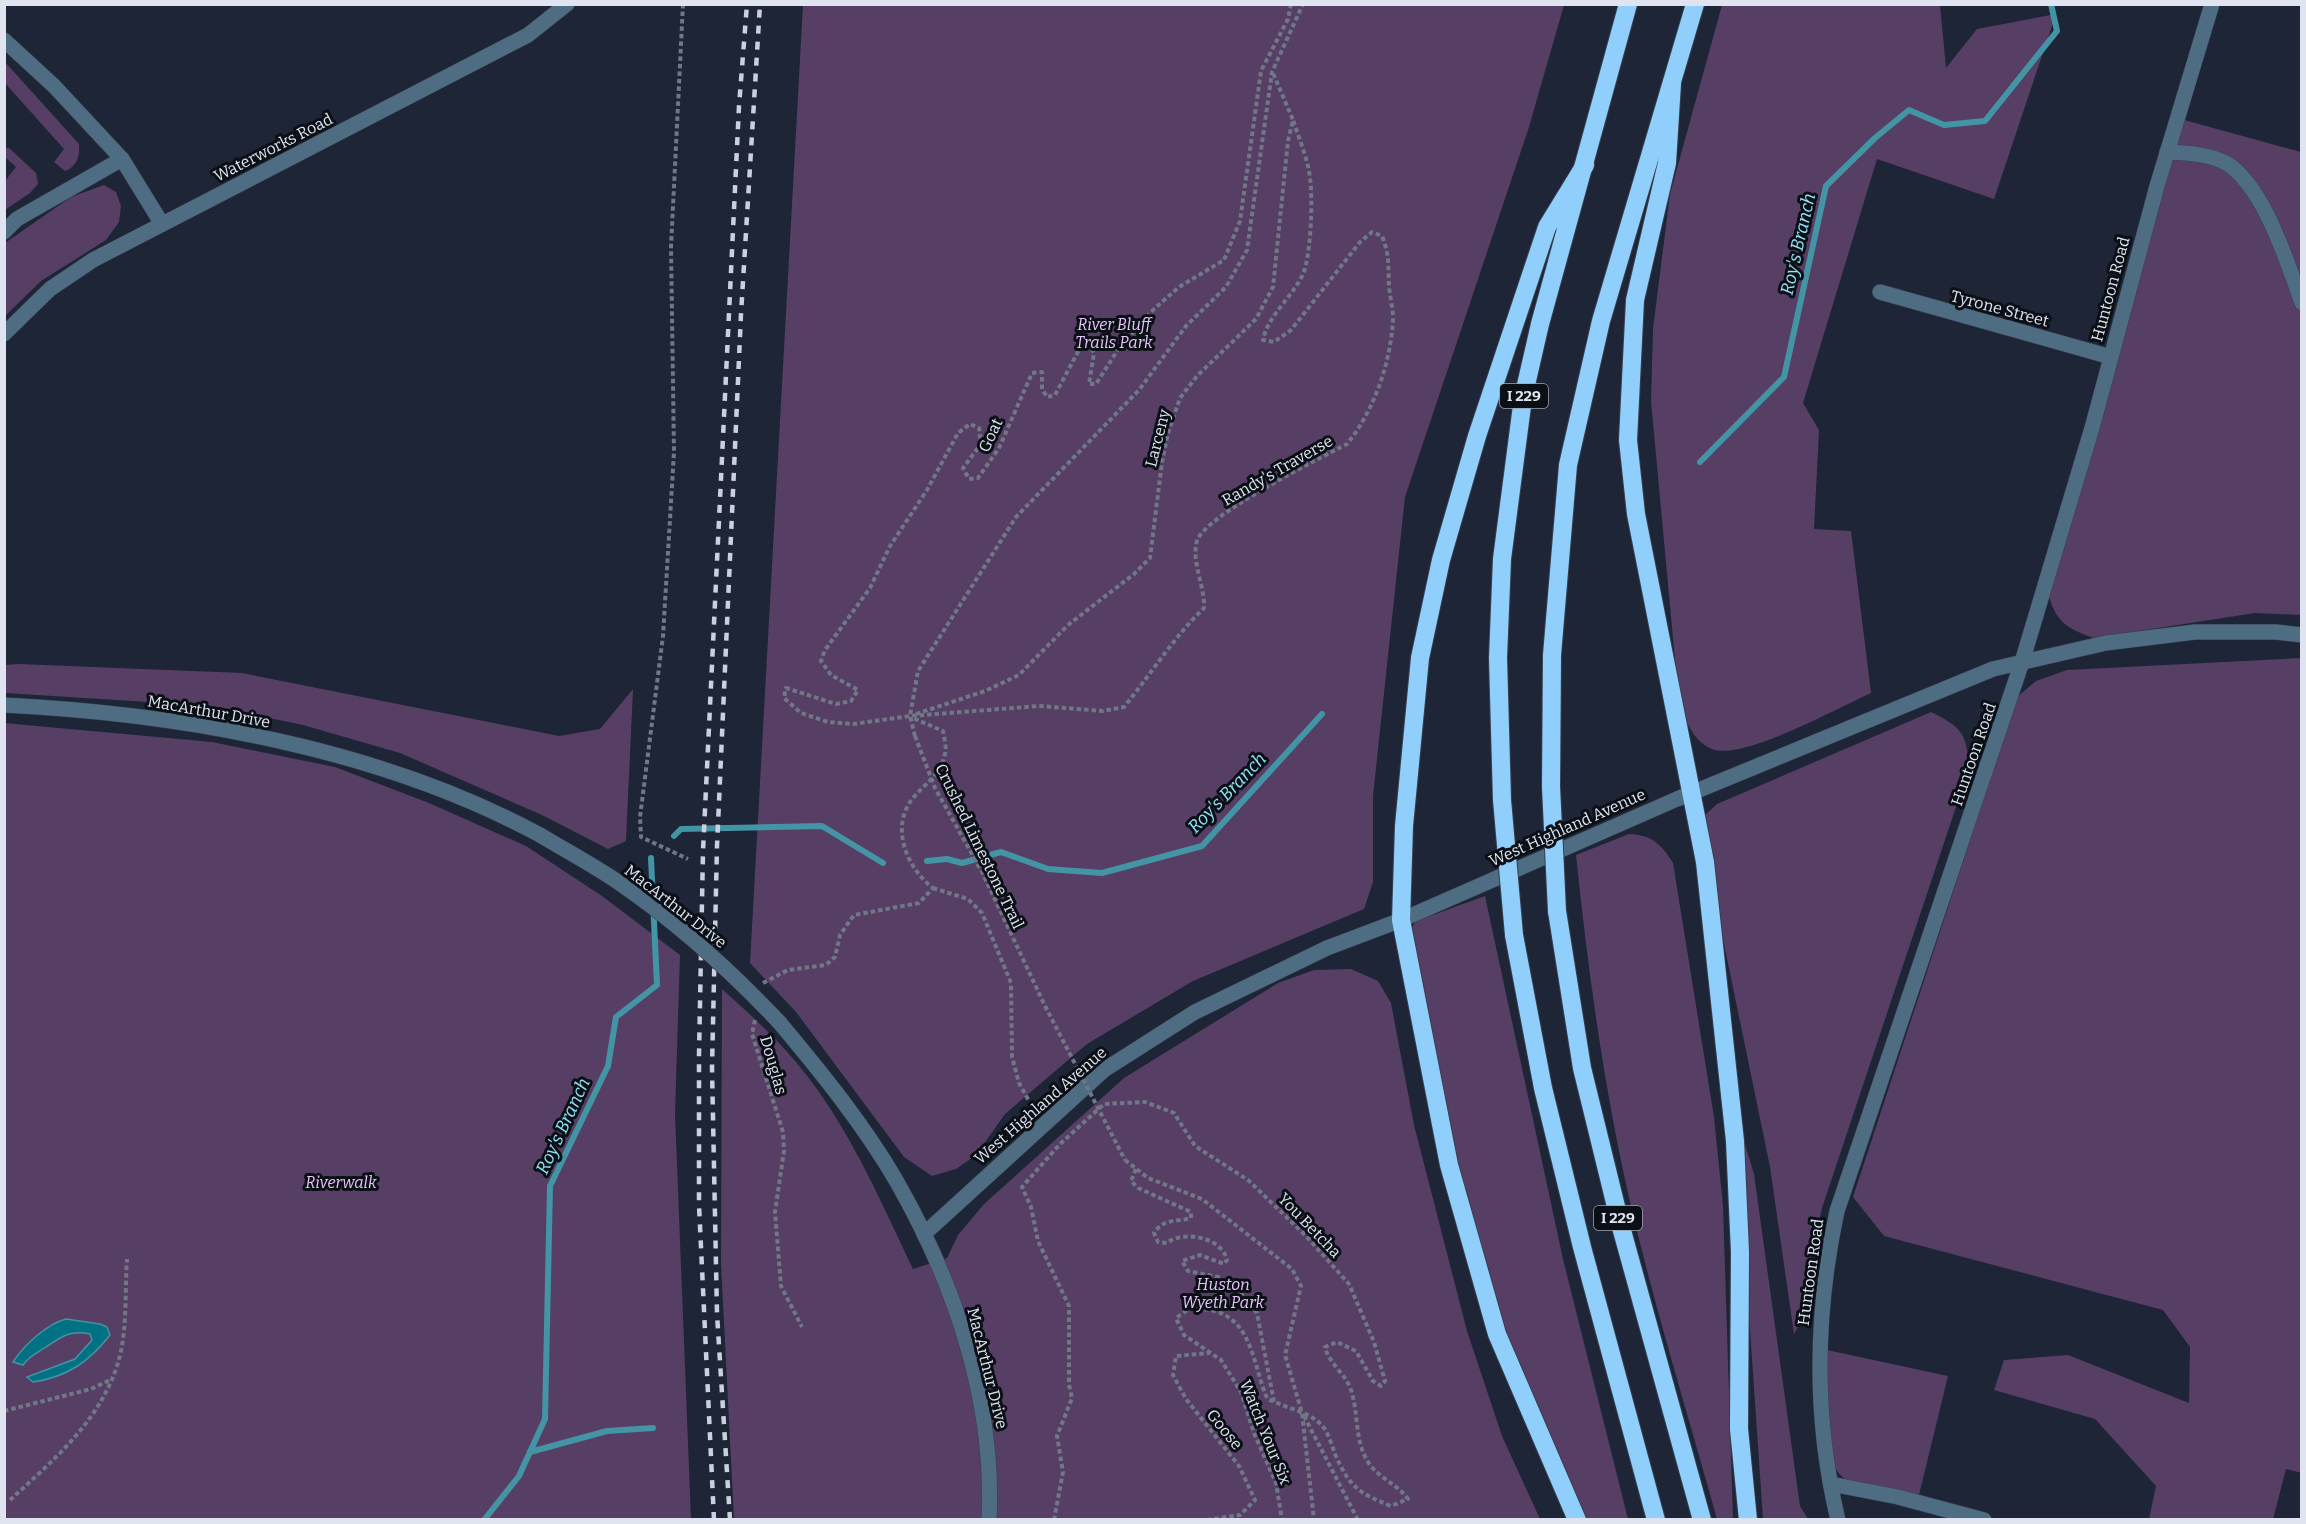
<svg xmlns="http://www.w3.org/2000/svg" width="2306" height="1524" viewBox="0 0 2306 1524" font-family="Bitter,serif">
<style>
.green{fill:#573e64}
.water{fill:#007284;stroke:#4394a4;stroke-width:1.5}
.lines{fill:none;stroke-linecap:round;stroke-linejoin:round}
.stream{stroke:#4394a4;stroke-width:6}
.minor-casing{stroke:#384050;stroke-width:16}
.highway-casing{stroke:#384050;stroke-width:20}
.path{stroke:#707786;stroke-width:4;stroke-dasharray:4.5 3;stroke-linecap:butt}
.minor{stroke:#4e6d83;stroke-width:15}
.highway{stroke:#90cffb;stroke-width:18}
.rail{stroke:#cad0dc;stroke-width:4.5;stroke-dasharray:8 8;stroke-linecap:butt}
.minor-bridge-casing{stroke:#384050;stroke-width:16;stroke-linecap:butt}
.highway-bridge-casing{stroke:#384050;stroke-width:20;stroke-linecap:butt}
.path-bridge{stroke:#707786;stroke-width:4;stroke-dasharray:4.5 3;stroke-linecap:butt}
.minor-bridge{stroke:#4e6d83;stroke-width:15}
.highway-bridge{stroke:#90cffb;stroke-width:18}
.labels{text-anchor:middle;stroke-width:6;stroke-linejoin:round;paint-order:stroke}
.shield{fill:#0b0f16;stroke:#9fa4af;stroke-width:1.5}
.shield-label{font-size:15px;font-weight:bold;fill:#dfe4f0}
.street-label{font-size:16px;fill:#dfe4f0;stroke:#0b0f16}
.park-label{font-size:16px;font-style:italic;fill:#e9c4fc;stroke:#0b0f16}
.water-label{font-size:18px;font-style:italic;fill:#91e4f8;stroke:#0b0f16}
</style>
<rect width="100%" height="100%" fill="#1d2536"/>
<g class="green">
<path d="M803,5h761l-35,122 -124,370 -32,299v86l-9,27 -171,72 -106,63 -82,70 -29,41 -20,14 -24,7 -28,-19 -108,-145 -46,-49z"/>
<path d="M1722,5h218l6,63 31,-39 79,-15 -62,185 -117,-40 -74,244 16,27 -5,99 37,2 20,162c-33,15 -124,65 -156,57 -21,-6 -29,-29 -36,-47l-28,-302 2,-72 17,-135z"/>
<path d="M5,62l74,82c1,12 -2,23 -14,27l-11,-9 10,-13 -59,-66z"/>
<path d="M2177,118l124,34v463l-46,-2 -161,25c-30,-10 -41,-19 -47,-51z"/>
<path d="M8,147l28,26 2,11 -8,9 -25,17v-29l11,-14 -11,-10v-7z"/>
<path d="M104,185l12,7 5,14 -2,16 -13,18 -65,41 -36,35v-73l66,-46z"/>
<path d="M2301,658l1,815 -16,-4 -13,50h-124l7,-33 -61,-67 -101,-29 10,-30 64,-5 121,48 1,-56 -27,-37 -279,-74 -31,-39 164,-500 19,-16 31,-11z"/>
<path d="M19,664l223,9 317,63 41,-7 33,-40 -7,152 -18,8 -66,-34 -142,-62 -97,-28 -91,-19 -207,-13v-28z"/>
<path d="M1931,712c31,15 36,22 38,56l-147,440 -15,68 -4,41 -9,17 -24,-167 -53,-257 -13,-94 13,-12z"/>
<path d="M4,723l208,19 123,25 94,36 97,43 76,50 78,59 -5,159 16,405h-686z"/>
<path d="M1629,834c23,1 32,10 44,29l41,254 9,89 10,313h-16c-27,-97 -57,-194 -81,-292 -30,-123 -47,-247 -60,-372z"/>
<path d="M1485,896l78,363 65,260h-57l-116,-320 -46,-267 7,-11z"/>
<path d="M1351,969l27,12 13,22 23,122 53,206 35,105 38,83h-806l-13,-255 1,-275c30,27 61,55 86,88 44,57 74,127 105,192l34,-11 11,-23 26,-31 140,-126 154,-95 36,-13z"/>
<path d="M1735,1112l19,62 46,332 8,13h-45z"/>
<path d="M1827,1350l121,26 -30,123c-20,-5 -51,-8 -68,-17 -35,-16 -24,-100 -23,-132z"/>
</g>
<path class="water" d="M66,1319l34,5 7,3 3,8c-21,27 -43,42 -77,47l-6,-5 48,-18 17,-19 -2,-6c-20,-4 -28,2 -44,13 -9,6 -17,9 -23,18l-10,-3c11,-17 34,-38 53,-43z"/>
<g class="lines">
<g class="stream">
<path d="M1700,462l84,-85 42,-191 49,-48 34,-28 35,15 41,-4 72,-90 -6,-27"/>
<path d="M674,836l7,-7 141,-3 61,37"/>
<path d="M927,861l20,-2 15,4 39,-11 47,17 54,4 100,-27 120,-132"/>
<path d="M530,1452l77,-21 46,-3"/>
<path d="M484,1520l35,-44 26,-57 5,-233 58,-120 8,-49 41,-32 -6,-127"/>
</g>
<defs>
<g id="minor">
<path d="M4,40l50,46 68,73 40,65"/>
<path d="M2167,152c19,1 42,2 59,11 38,23 61,99 76,140"/>
<path d="M4,232l13,-13 105,-60"/>
<path d="M1880,292l231,65"/>
<path d="M4,334l46,-45 43,-29 435,-225 39,-31"/>
<path d="M4,705c180,9 377,44 536,130"/>
<path d="M779,1022c42,50 85,103 118,160 58,102 98,220 92,338"/>
<path d="M924,1234l180,-164 91,-58 132,-64 74,-28 276,-121 316,-130 113,-26 89,-11h81l26,3"/>
<path d="M1831,1484l67,13 86,23"/>
<path d="M1838,1520c-25,-104 -23,-206 -1,-309l185,-549 70,-234 65,-242 55,-182"/>
</g>
<g id="highway">
<path d="M1672,83l-5,80 -32,137 -7,140 8,74 69,348 30,279 5,111 -1,177 9,91"/>
<path d="M1551,787l1,-132 16,-190 33,-144 94,-317"/>
<path d="M1502,800l-4,-142 4,-99 21,-161 17,-74 88,-320"/>
<path d="M1557,911l25,157 39,159 81,293"/>
<path d="M1514,935l29,153 39,159 74,273"/>
<path d="M1577,1520l-80,-186 -48,-169 -48,-245 3,-94 16,-168 21,-98 36,-124 70,-209 38,-62"/>
</g>
</defs>
<use href="#minor" class="minor-casing"/>
<use href="#highway" class="highway-casing"/>
<g class="path">
<path d="M683,4l-12,243 3,205 -11,184 -23,181 1,20 47,22"/>
<path d="M1291,4l-3,15 -27,52 -21,150 -16,39 -45,27 -26,23 -34,38 -23,36h-7l5,-31 -6,-9 -8,4 -25,47 -8,2 -5,-8v-17l-10,1 -33,75 -21,30 -9,1 -6,-11 18,-24 -2,-16 -9,-4 -12,9 -31,57 -37,56 -20,42 -45,62 -4,11 10,14 27,15 -7,11 -15,3 -50,-16 -2,10 17,15 27,9 25,2 57,-8 129,-10 64,5 21,-4c27,-33 49,-69 80,-99 1,-22 -13,-46 -7,-67 7,-25 123,-83 150,-97 27,-33 44,-82 46,-125 0,-11 -3,-22 -4,-33 -1,-20 1,-30 -7,-50l-10,-4 -12,10 -69,88 -17,12 -11,-2c5,-25 29,-42 40,-66 8,-18 10,-76 7,-96 -2,-19 -11,-39 -17,-58"/>
<path d="M916,714l69,-23 34,-16 49,-50 66,-51 16,-16 12,-96 6,-29 12,-35 17,-22 59,-57 17,-32 15,-146 5,-21 -20,-47"/>
<path d="M915,736l-5,-20 8,-45 98,-154 123,-127 47,-64 40,-39 21,-37 25,-178 31,-68"/>
<path d="M933,888l35,11 14,14 29,70 1,74 7,26 16,29"/>
<path d="M763,983l25,-13 38,-5 9,-8 5,-22 14,-20 65,-12 14,-15c-25,-19 -42,-57 -23,-86 11,-16 31,-26 35,-48 2,-7 -1,-16 -2,-23l-30,-13"/>
<path d="M755,1020l-3,14 31,98 1,19 -9,61 6,74 21,41"/>
<path d="M1125,1160l23,18 54,21 90,70 9,17 -16,69 17,58 12,107"/>
<path d="M1136,1169l-5,12 7,7 53,24v6c-15,4 -27,0 -37,15l4,9 9,1c16,-13 55,-6 60,17l-3,4 -24,-9 -18,6 6,10 30,6 21,14 18,22 17,89"/>
<path d="M4,1411l87,-22 19,-9"/>
<path d="M1304,1416l54,104"/>
<path d="M10,1500c46,-42 97,-85 111,-149 6,-29 4,-62 6,-92"/>
<path d="M1054,1520l9,-48 -6,-36 15,-38 -3,-13v-79l-31,-65 -7,-34 -9,-20 38,-43 44,-40 41,-2 29,11 21,33 53,34 58,56 43,48 25,58 11,39 -4,5 -8,-5 -17,-30 -19,-9 -12,5c4,17 21,27 26,43 8,24 3,53 19,75 11,14 28,20 38,34l-17,7c-32,-13 -41,-18 -56,-52 -3,-8 -6,-19 -11,-26 -11,-16 -41,-20 -57,-30 -13,-29 -14,-74 -49,-86 -9,-3 -19,-3 -28,-4l-14,10 8,17 37,25 20,32 13,41 22,50 6,37"/>
<path d="M1207,1520l33,-5 15,-15 -16,-34 -53,-67 -13,-24 3,-19 34,-3"/>
</g>
<use href="#minor" class="minor"/>
<use href="#highway" class="highway"/>
<g class="rail">
<path d="M714,1520l-15,-315v-150l4,-204 36,-745 8,-102"/>
<path d="M730,1520l-13,-206 -5,-246 5,-222 24,-532 19,-310"/>
</g>
<defs>
<path id="minor-bridge" d="M540,835c25,15 51,29 75,45 59,40 115,90 164,142"/>
<g id="highway-bridge">
<path d="M1551,787l6,124"/>
<path d="M1502,800l12,135"/>
</g>
</defs>
<use href="#minor-bridge" class="minor-bridge-casing"/>
<use href="#highway-bridge" class="highway-bridge-casing"/>
<path class="path-bridge" d="M915,736l20,52 47,84 63,134 80,154"/>
<use href="#minor-bridge" class="minor-bridge"/>
<use href="#highway-bridge" class="highway-bridge"/>
</g>
<g class="labels">
<g class="shield">
<rect x="1500" y="384" width="48" height="24" rx="4.5"/>
<rect x="1594" y="1206" width="48" height="24" rx="4.5"/>
</g>
<g class="shield-label">
<text x="1524" y="401">I 229</text>
<text x="1618" y="1223">I 229</text>
</g>
<g class="street-label">
<text transform="translate(273 147) rotate(-27)" y="6">Waterworks Road</text>
<text transform="translate(2110 289) rotate(-75)" y="6">Huntoon Road</text>
<text transform="translate(2000 308) rotate(15)" y="6">Tyrone Street</text>
<text transform="translate(990 435) rotate(-65)" y="6">Goat</text>
<text transform="translate(1157 438) rotate(-76)" y="6">Larceny</text>
<text transform="translate(1277 470) rotate(-30)" y="6">Randy's Traverse</text>
<text transform="translate(209 711) rotate(10)" y="6">MacArthur Drive</text>
<text transform="translate(1973 754) rotate(-71)" y="6">Huntoon Road</text>
<text transform="translate(1567 827) rotate(-24)" y="6">West Highland Avenue</text>
<text transform="translate(980 846) rotate(64)" y="6">Crushed Limestone Trail</text>
<text transform="translate(676 906) rotate(38)" y="6">MacArthur Drive</text>
<text transform="translate(774 1065) rotate(74)" y="6">Douglas</text>
<text transform="translate(1040 1105) rotate(-41)" y="6">West Highland Avenue</text>
<text transform="translate(1310 1225) rotate(46)" y="6">You Betcha</text>
<text transform="translate(1810 1272) rotate(-82)" y="6">Huntoon Road</text>
<text transform="translate(988 1368) rotate(76)" y="6">MacArthur Drive</text>
<text transform="translate(1225 1429) rotate(51)" y="6">Goose</text>
<text transform="translate(1266 1432) rotate(68)" y="6">Watch Your Six</text>
</g>
<g class="park-label">
<text x="1114" y="330">River Bluff<tspan x="1114" dy="18">Trails Park</tspan></text>
<text x="341" y="1188">Riverwalk</text>
<text x="1223" y="1290">Huston<tspan x="1223" dy="18">Wyeth Park</tspan></text>
</g>
<g class="water-label">
<text transform="translate(1798 244) rotate(-77)" y="6">Roy's Branch</text>
<text transform="translate(1227 793) rotate(-46)" y="6">Roy's Branch</text>
<text transform="translate(563 1126) rotate(-65)" y="6">Roy's Branch</text>
</g>
</g>
<rect width="2306" height="1524" fill="none" stroke="#dfe4f0" stroke-width="12"/>
</svg>
